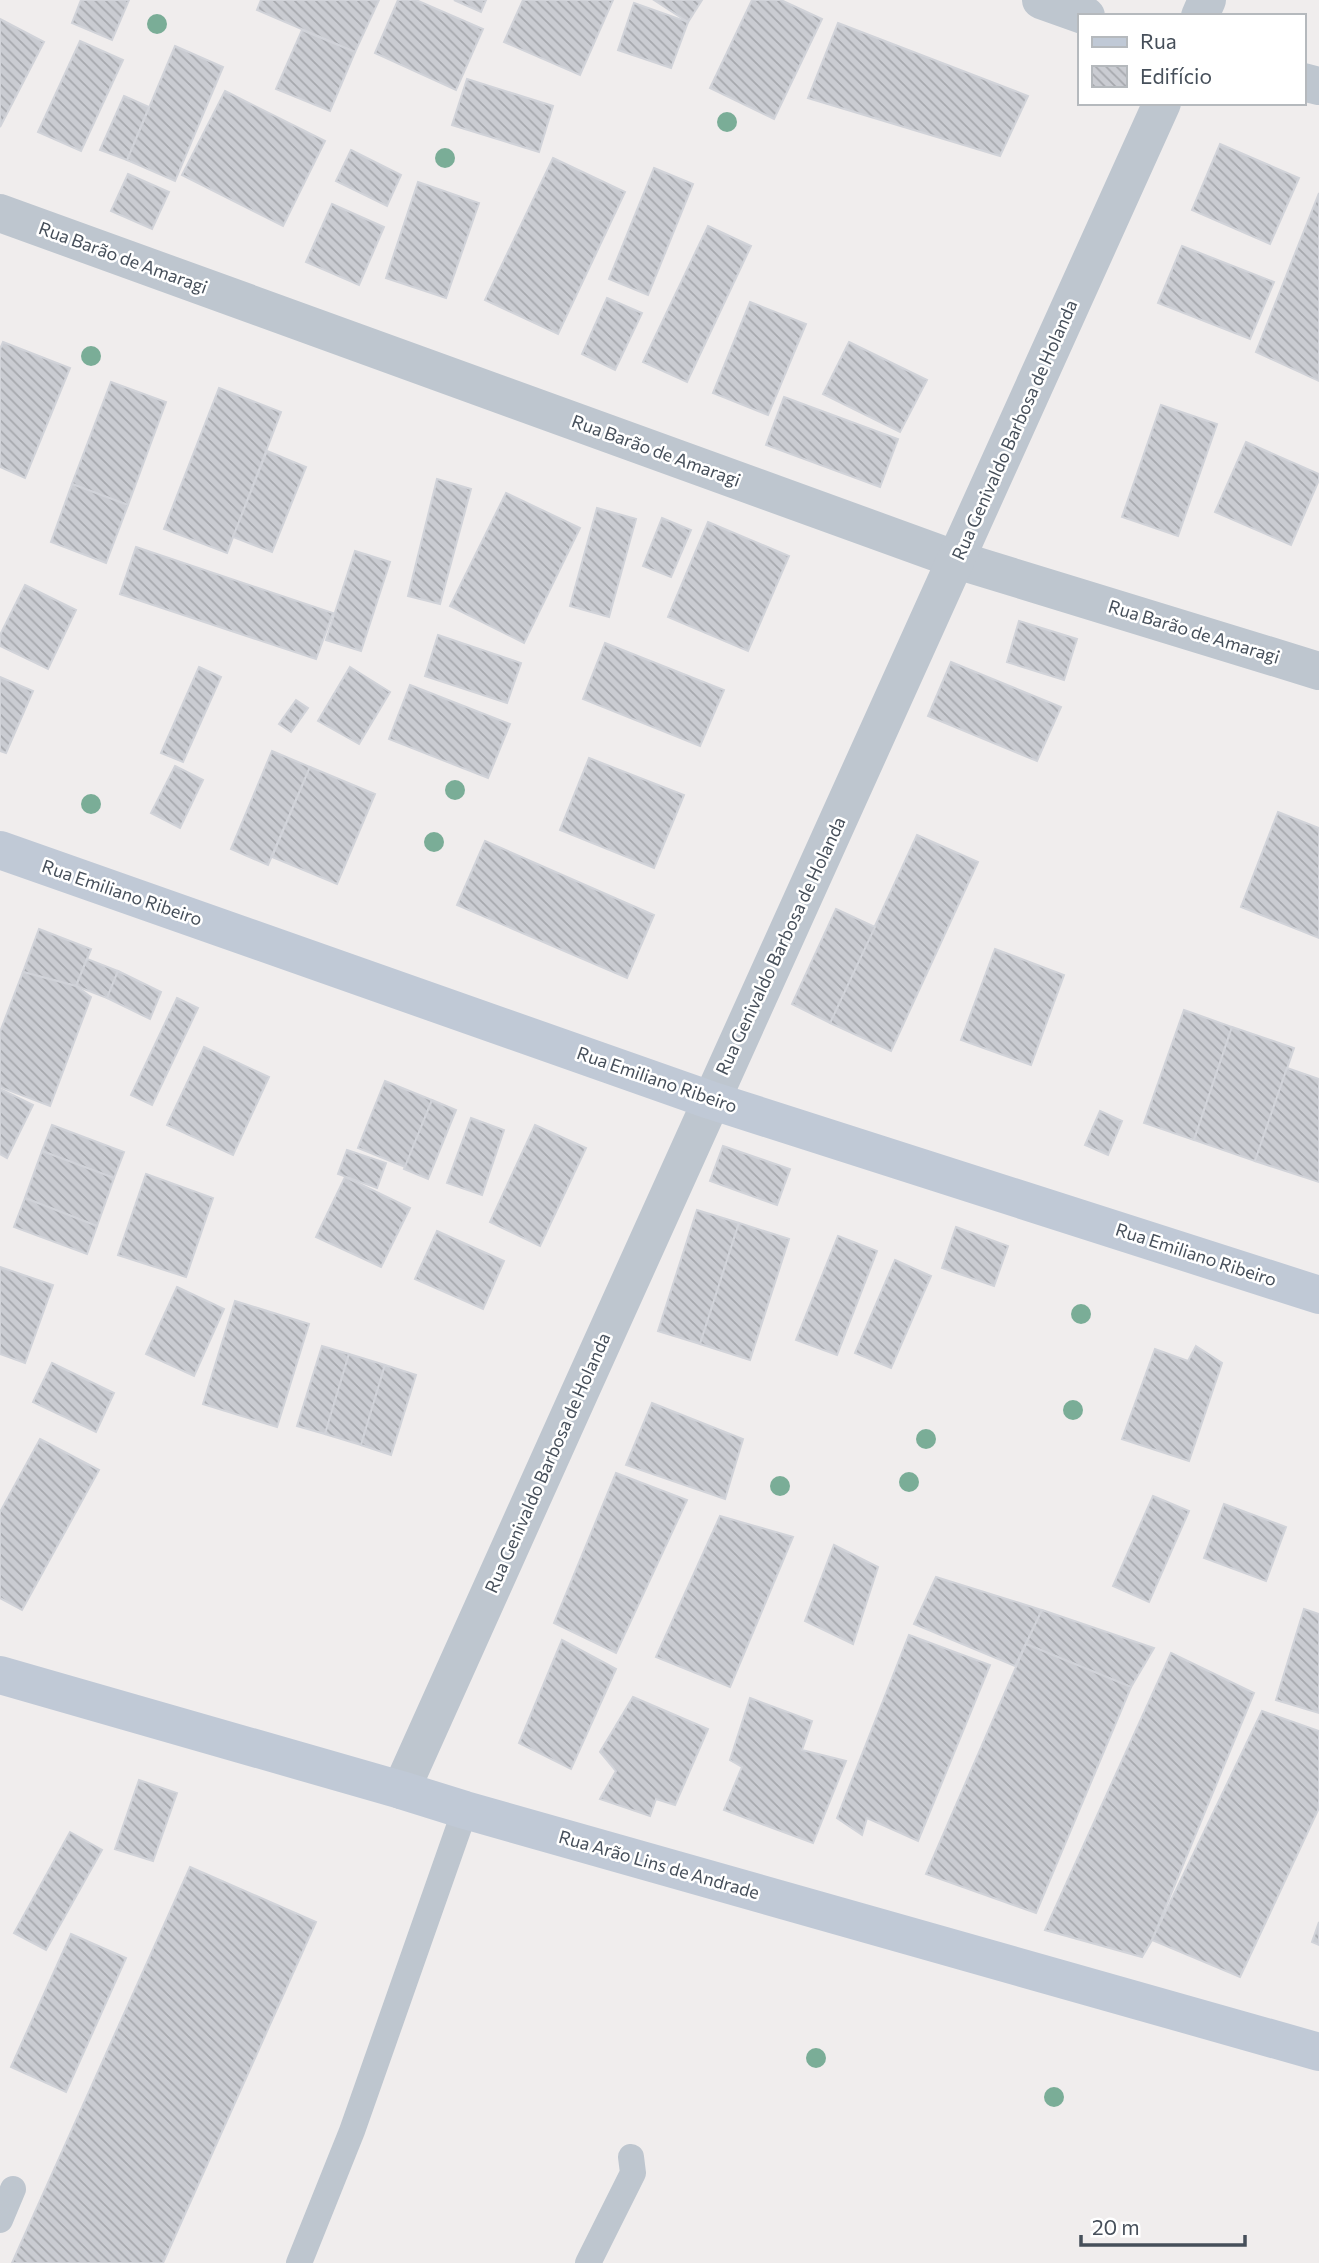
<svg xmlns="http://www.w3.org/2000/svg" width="1319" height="2263" viewBox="0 0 1319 2263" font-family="Commissioner,sans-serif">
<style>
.building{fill:url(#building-back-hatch);stroke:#d1d3d9;stroke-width:2}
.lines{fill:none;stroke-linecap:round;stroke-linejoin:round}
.service{stroke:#bec6cf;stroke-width:26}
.minor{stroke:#bec6cf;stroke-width:38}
.secondary{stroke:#c0c9d6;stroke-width:38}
.tree{fill:#7aad97}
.labels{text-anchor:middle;stroke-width:5;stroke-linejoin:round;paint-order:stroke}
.street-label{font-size:18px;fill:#464f5a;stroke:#fff}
</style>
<defs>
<pattern id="building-back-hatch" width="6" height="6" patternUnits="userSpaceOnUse" patternTransform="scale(1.75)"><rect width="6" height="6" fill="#caccd2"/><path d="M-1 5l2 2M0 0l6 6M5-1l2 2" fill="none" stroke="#a6a8ad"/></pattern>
</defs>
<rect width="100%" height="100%" fill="#f0eded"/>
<g class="building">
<path d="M81,0h48l-17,40 -40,-17z"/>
<path d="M261,0h118l-24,52 -98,-42z"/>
<path d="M398,0h18l67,29 -27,61 -81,-37z"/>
<path d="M454,0h32l-5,12z"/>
<path d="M523,0h90l-33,75 -76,-33z"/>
<path d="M654,0h48l-14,22z"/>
<path d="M752,0h29l41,19 -48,100 -64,-31z"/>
<path d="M634,3l54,19 -17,46 -53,-18z"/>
<path d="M0,19l44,23 -44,85z"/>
<path d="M838,23l190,73 -28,60 -192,-58z"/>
<path d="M302,30l53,22 -25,59 -54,-22z"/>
<path d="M80,41l43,19 -42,91 -43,-19z"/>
<path d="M175,46l48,21 -48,114 -48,-21z"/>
<path d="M467,79l86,27 -14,46 -87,-27z"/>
<path d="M225,91l100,50 -42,85 -101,-51z"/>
<path d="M124,96l25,11 -22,53 -27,-10z"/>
<path d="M1220,144l79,34 -29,66 -78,-34z"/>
<path d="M351,150l50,25 -14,31 -51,-25z"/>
<path d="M553,158l72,34 -67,142 -73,-34z"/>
<path d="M654,168l39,16 -45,111 -39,-16z"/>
<path d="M128,174l41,18 -17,37 -41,-18z"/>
<path d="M418,182l61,21 -33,95 -60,-20z"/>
<path d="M1319,193v188l-63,-29z"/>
<path d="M332,204l52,23 -25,58 -53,-23z"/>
<path d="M708,226l43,20 -64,136 -44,-20z"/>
<path d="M1182,246l92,36 -24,57 -92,-36z"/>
<path d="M607,298l35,15 -27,57 -33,-16z"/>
<path d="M750,302l56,22 -38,91 -55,-22z"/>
<path d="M3,342l67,26 -45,110 -25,-11v-118z"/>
<path d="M849,342l78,38 -27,52 -77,-38z"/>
<path d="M111,382l55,20 -38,103 -56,-21z"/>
<path d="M219,388l62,24 -54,141 -63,-24z"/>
<path d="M784,397l114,42 -18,48 -114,-42z"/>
<path d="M1161,405l56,19 -39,112 -56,-19z"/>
<path d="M1246,442l73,32v6l-28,65 -76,-33z"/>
<path d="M267,451l39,16 -34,85 -39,-15z"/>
<path d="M437,479l34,10 -31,115 -32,-8z"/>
<path d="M72,484l56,21 -22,58 -55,-21z"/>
<path d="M506,493l74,35 -56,115 -74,-37z"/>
<path d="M597,508l39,11 -27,98 -39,-11z"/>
<path d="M662,518l29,12 -20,47 -28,-11z"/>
<path d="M708,522l81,34 -41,95 -80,-34z"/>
<path d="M136,547l197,66 -17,46 -196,-65z"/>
<path d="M355,551l35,11 -29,89 -35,-11z"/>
<path d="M25,585l51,25 -28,59 -48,-23v-11z"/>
<path d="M1019,621l58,18 -13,41 -57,-18z"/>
<path d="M438,635l83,28 -14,40 -82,-27z"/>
<path d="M605,643l119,47 -24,56 -117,-47z"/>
<path d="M951,662l110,45 -24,54 -109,-45z"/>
<path d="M199,667l22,10 -38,85 -22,-9z"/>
<path d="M350,667l40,25 -31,52 -41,-23z"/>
<path d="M0,677l33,14 -27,62 -6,-2z"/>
<path d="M410,685l100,39 -22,54 -99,-39z"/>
<path d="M296,700l12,8 -17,24 -12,-8z"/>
<path d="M272,751l38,16 -42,98 -37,-16z"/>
<path d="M589,758l95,37 -30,73 -94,-38z"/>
<path d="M175,766l28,14 -23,48 -29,-15z"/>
<path d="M310,767l65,27 -38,90 -65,-27z"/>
<path d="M1278,812l41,16v110l-78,-31z"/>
<path d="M917,835l61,27 -87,189 -61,-28z"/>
<path d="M485,841l169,74 -27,63 -170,-73z"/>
<path d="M836,909l39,18 -45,96 -38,-19z"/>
<path d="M39,929l52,20 -15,37 -53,-14z"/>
<path d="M995,949l69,26 -33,90 -70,-25z"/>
<path d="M87,959l31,12 -11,27 -31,-12z"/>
<path d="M118,971l43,21 -11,27 -43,-21z"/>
<path d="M23,972l53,14 15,11 -41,109 -50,-19v-55z"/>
<path d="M177,998l21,10 -46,97 -21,-10z"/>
<path d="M1184,1010l48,17 -38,113 -50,-17z"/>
<path d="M1232,1027l62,21 -39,113 -61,-21z"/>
<path d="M204,1047l65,30 -36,78 -66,-30z"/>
<path d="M1287,1068l32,11v103l-64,-21z"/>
<path d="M385,1081l47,19 -27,67 -47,-19z"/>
<path d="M0,1089l33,16 -26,53 -7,-4z"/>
<path d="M432,1100l24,10 -28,69 -24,-10z"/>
<path d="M1100,1111l22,10 -14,34 -23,-10z"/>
<path d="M471,1118l33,12 -22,65 -35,-12z"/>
<path d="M52,1125l72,27 -10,26 -72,-27z"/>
<path d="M535,1125l51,23 -46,98 -50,-24z"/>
<path d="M723,1146l67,23 -13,36 -67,-24z"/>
<path d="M347,1150l39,13 -9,25 -39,-14z"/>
<path d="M42,1151l72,27 -17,48 -72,-28z"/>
<path d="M146,1174l67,24 -27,79 -68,-22z"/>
<path d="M345,1177l65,31 -29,59 -65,-30z"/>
<path d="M25,1198l72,28 -10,28 -73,-27z"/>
<path d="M697,1210l42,13 -39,121 -42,-13z"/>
<path d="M739,1223l50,16 -39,121 -50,-16z"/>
<path d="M956,1227l52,19 -14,40 -52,-18z"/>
<path d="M437,1231l67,30 -21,48 -68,-30z"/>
<path d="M838,1236l39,15 -40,104 -41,-15z"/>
<path d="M895,1260l36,16 -40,92 -36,-15z"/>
<path d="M0,1267l53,18 -28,78 -25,-9z"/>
<path d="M177,1287l47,22 -30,67 -48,-22z"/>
<path d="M235,1301l74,23 -32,103 -74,-23z"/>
<path d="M322,1346l27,8 -24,80 -28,-8z"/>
<path d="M1196,1346l26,17 -33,98 -67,-22 33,-90 33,12z"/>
<path d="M349,1354l36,11 -24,80 -36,-11z"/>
<path d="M52,1363l62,30 -18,39 -63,-30z"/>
<path d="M385,1365l31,10 -25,80 -30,-10z"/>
<path d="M652,1403l91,36 -18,60 -99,-34z"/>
<path d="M40,1439l59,31 -77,140 -22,-12v-86z"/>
<path d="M616,1473l71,27 -71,153 -62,-30z"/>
<path d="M1153,1496l36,15 -40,91 -36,-16z"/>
<path d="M1224,1504l62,23 -20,54 -62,-23z"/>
<path d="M720,1516l73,21 -63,150 -74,-30z"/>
<path d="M834,1545l44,22 -25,77 -48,-23z"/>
<path d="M936,1577l106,33 -27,56 -101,-42z"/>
<path d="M1304,1609l15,5v99l-43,-13z"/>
<path d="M1042,1610l112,38 -23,39 -105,-43z"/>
<path d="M909,1635l81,30 -72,176 -51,-23 -5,17 -25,-17z"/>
<path d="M562,1640l54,29 -45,100 -52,-26z"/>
<path d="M1026,1644l105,43 -95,226 -110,-39z"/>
<path d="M1171,1653l83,40 -102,247 -10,17 -97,-27z"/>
<path d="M633,1697l75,32 -33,76 -19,-6 -6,17 -50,-17 16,-28 -16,-19z"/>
<path d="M750,1698l62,23 -10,29 44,11 -33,82 -89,-33 18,-43 -12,-7z"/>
<path d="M1262,1711l57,20v77l-79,169 -88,-37z"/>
<path d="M139,1780l38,13 -24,68 -38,-12z"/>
<path d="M70,1832l32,18 -56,100 -32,-17z"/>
<path d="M190,1867l126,55 -153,341h-151z"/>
<path d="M1319,1922v23l-7,-3z"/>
<path d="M71,1934l55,24 -60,134 -55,-25z"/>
</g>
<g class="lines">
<g class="service">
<path d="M0,2220l13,-31"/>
<path d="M299,2263l53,-132 113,-321"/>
<path d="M588,2263l45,-90 -2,-16"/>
</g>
<g class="minor">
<path d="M1041,0l45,16"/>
<path d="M1200,16l7,-16"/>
<path d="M1303,82l16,4"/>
<path d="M0,213l957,347 362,111"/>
<path d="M401,1790c252,-563 508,-1124 761,-1687"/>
</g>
<g class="secondary">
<path d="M0,850l710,250 609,195"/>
<path d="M0,1675l401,115 64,20 854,242"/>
</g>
</g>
<g class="tree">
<circle cx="157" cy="24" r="10"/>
<circle cx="727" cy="122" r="10"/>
<circle cx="445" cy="158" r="10"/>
<circle cx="91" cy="356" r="10"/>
<circle cx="455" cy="790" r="10"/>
<circle cx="91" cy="804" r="10"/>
<circle cx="434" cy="842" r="10"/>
<circle cx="1081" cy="1314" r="10"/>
<circle cx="1073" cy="1410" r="10"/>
<circle cx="926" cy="1439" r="10"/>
<circle cx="909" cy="1482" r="10"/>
<circle cx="780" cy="1486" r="10"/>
<circle cx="816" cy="2058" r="10"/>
<circle cx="1054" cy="2097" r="10"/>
</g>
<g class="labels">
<g class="street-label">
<text transform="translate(123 258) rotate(20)" y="6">Rua Barão de Amaragi</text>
<text transform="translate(1015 430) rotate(-66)" y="6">Rua Genivaldo Barbosa de Holanda</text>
<text transform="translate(656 451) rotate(20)" y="6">Rua Barão de Amaragi</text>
<text transform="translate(1194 632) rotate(17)" y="6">Rua Barão de Amaragi</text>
<text transform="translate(122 893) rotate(19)" y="6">Rua Emiliano Ribeiro</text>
<text transform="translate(781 946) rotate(-65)" y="6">Rua Genivaldo Barbosa de Holanda</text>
<text transform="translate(657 1080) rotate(19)" y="6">Rua Emiliano Ribeiro</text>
<text transform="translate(1196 1255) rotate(18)" y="6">Rua Emiliano Ribeiro</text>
<text transform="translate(548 1463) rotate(-66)" y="6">Rua Genivaldo Barbosa de Holanda</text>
<text transform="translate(659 1865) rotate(16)" y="6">Rua Arão Lins de Andrade</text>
</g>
</g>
<rect x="1078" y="14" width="228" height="91" fill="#ffffff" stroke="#b5b9bd" stroke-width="2"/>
<rect x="1092" y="37" width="35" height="10" fill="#c0c9d6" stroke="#b5b9bd" stroke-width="2"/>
<text x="1140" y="49" font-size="21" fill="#464f5a">Rua</text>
<rect x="1092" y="66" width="35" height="21" fill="url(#building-back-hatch)" stroke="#b5b9bd" stroke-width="2"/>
<text x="1140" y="84" font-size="21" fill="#464f5a">Edifício</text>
<path d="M1081 2235v10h164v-10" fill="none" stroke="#464f5a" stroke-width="3.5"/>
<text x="1092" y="2235" font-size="21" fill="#464f5a" stroke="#ffffff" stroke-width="5" paint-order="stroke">20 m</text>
</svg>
